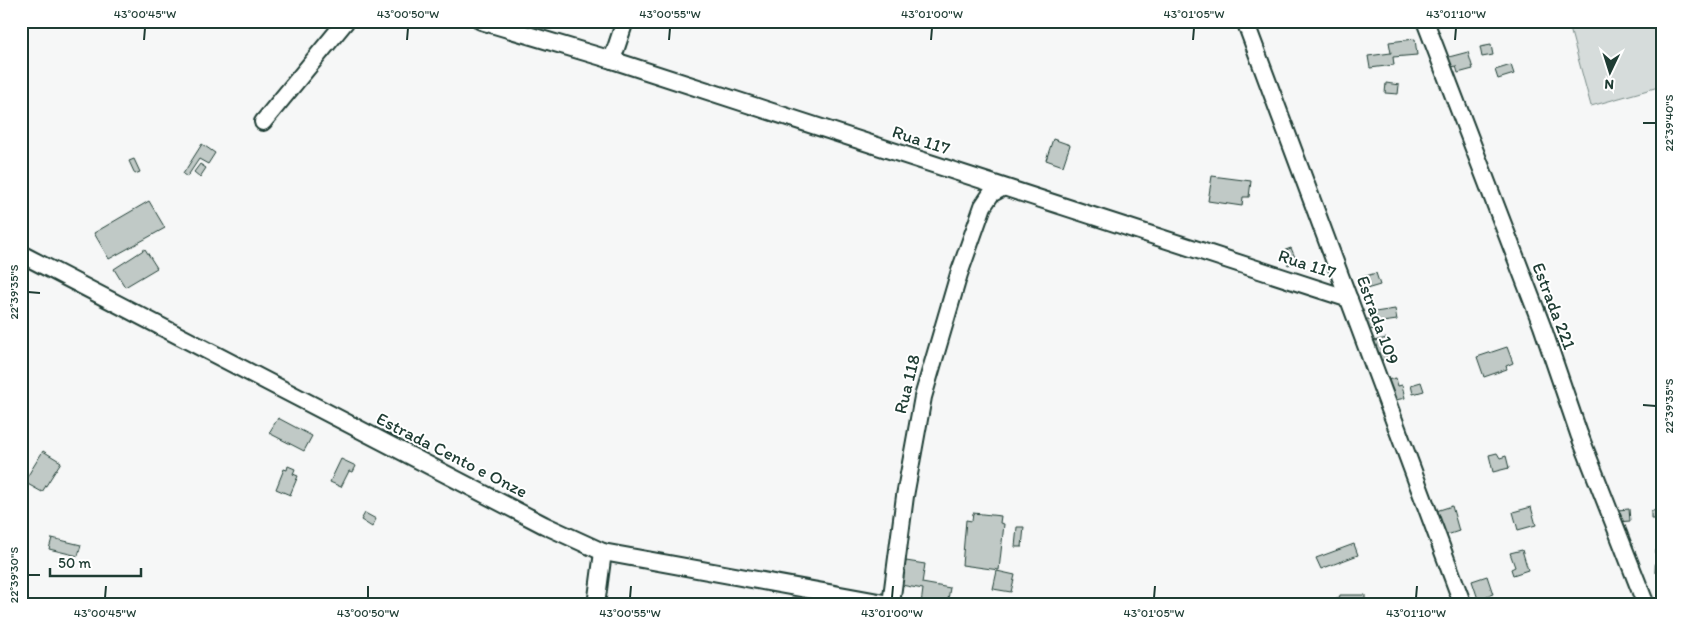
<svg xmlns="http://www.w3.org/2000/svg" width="1683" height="626" viewBox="0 0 1683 626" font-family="Itim,sans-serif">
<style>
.green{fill:#d6dcdb;stroke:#7a8c88}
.building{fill:#c0c9c6;stroke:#1f3d34}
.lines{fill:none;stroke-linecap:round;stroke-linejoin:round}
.minor-casing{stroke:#1f3d34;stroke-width:20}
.minor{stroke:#fff;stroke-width:16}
.ticks{fill:none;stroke:#1f3d34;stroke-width:2}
.labels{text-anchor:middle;stroke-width:4;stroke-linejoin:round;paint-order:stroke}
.street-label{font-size:18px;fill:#1f3d34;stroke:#fff}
.neatline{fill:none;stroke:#1f3d34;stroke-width:2}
.ticks-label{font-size:12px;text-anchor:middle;fill:#1f3d34}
</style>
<rect width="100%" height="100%" fill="#f6f7f7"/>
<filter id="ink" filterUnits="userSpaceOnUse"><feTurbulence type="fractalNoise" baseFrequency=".02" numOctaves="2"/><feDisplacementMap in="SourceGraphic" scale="10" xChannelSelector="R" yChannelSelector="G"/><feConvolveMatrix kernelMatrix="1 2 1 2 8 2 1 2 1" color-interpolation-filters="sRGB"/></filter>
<g filter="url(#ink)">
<path class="green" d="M1568,21h94v65l-71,20z"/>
<g class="building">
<path d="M1415,39l2,16 -24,2 1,8 -24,3 -2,-12 23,-3 -2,-11z"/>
<path d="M1491,45l2,10 -11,2 -2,-10z"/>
<path d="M1468,52l5,17 -15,4 -2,-7 -9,2 -2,-10z"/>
<path d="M1511,65l3,9 -16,5 -3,-9z"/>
<path d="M1386,83l13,2 -1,9 -13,-1z"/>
<path d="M1053,139l17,6 -7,21 -17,-6z"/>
<path d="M202,144l13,9 -7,11 -9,-5 -12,18 -4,-3z"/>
<path d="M134,159l6,13 -5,2 -6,-13z"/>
<path d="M200,164l6,4 -6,9 -6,-5z"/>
<path d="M1212,176l39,5 -2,16h-6l-1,9 -34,-5z"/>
<path d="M149,201l16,27 -56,31 -15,-26z"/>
<path d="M1291,248l6,14 -9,3 -5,-14z"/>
<path d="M145,249l12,19 -32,19 -11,-18z"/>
<path d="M1376,273l4,12 -17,5 -4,-12z"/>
<path d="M1395,309l2,11 -22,3v6l-13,2 -2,-11 16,-2 -1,-6z"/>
<path d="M1386,338l1,6 -4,1 4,14 -11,3 -6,-20z"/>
<path d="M1507,347l6,16 -7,3 1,3 -23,8 -7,-20z"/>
<path d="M1396,378l2,8 4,-1 3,13 -14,3 -4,-21z"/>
<path d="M1421,382l3,9 -11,3 -2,-9z"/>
<path d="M278,418l34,18 -8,15 -35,-18z"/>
<path d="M43,451l18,11 -19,30 -18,-10z"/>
<path d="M1497,453l3,5 6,-2 3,12 -16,4 -4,-17z"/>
<path d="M341,459l15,7 -3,6 -4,-1 -8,16 -11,-5z"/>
<path d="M288,466l7,3 -2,5 5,2 -8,19 -14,-6 8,-20 3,1z"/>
<path d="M1452,506l7,25 -18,6 -8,-25z"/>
<path d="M1531,507l5,18 -18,5 -5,-18z"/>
<path d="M1629,509l1,12 -12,1 -1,-12z"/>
<path d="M1662,510v9h-11v-8z"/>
<path d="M365,513l11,6 -4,8 -11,-7z"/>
<path d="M973,513l28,3 -1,7 4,1 -5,46 -37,-5 4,-45 6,1z"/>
<path d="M1017,527h7l-2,20h-7z"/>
<path d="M52,538l29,7 -3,11 -29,-7z"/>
<path d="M1354,544l4,11 -37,14 -5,-11z"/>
<path d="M1522,550l6,20 -15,5 -2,-6 4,-2 -5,-14z"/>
<path d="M1656,550h6v22h-7z"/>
<path d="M906,561l19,3 -3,19 28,5 -3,17 -26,-1 2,-15 -22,-4z"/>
<path d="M997,571l18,4 -4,17 -18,-3z"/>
<path d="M1487,576l6,18 -15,5 -6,-18z"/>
<path d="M1340,595h25v10h-33v-6h7z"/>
</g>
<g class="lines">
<defs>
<g id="minor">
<path d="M481,21l131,39 737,239"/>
<path d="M1245,21l218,584"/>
<path d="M1425,21l117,305 37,108 67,171"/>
<path d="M612,60l13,-39"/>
<path d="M263,122l83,-101"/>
<path d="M21,254l523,271 59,27 292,53"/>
<path d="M891,604l14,-108 18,-99 36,-123 24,-68 8,-12 11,-6"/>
<path d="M596,605l7,-53"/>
</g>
</defs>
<use href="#minor" class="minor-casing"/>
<use href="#minor" class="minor"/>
</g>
</g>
<path class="ticks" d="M144,40l1,-12M407,40l1,-12M669,40l1,-12M931,40l1,-12M1193,40l1,-12M1455,40l1,-12M1643,123h13M28,292l12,1M1643,405l13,1M28,575h12M105,598l1,-12M368,598v-12M630,598l1,-12M892,598l1,-12M1154,598l1,-12M1416,598l1,-12"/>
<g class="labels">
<g class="street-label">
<text transform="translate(921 140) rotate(18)" y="6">Rua 117</text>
<text transform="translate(1307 264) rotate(18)" y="6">Rua 117</text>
<text transform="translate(1554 306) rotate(69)" y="6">Estrada 221</text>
<text transform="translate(1378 320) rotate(70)" y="6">Estrada 109</text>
<text transform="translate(907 384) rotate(-76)" y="6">Rua 118</text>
<text transform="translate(452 455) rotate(27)" y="6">Estrada Cento e Onze</text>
</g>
</g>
<rect width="1683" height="626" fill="none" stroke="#fff" stroke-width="55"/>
<g transform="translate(1610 72) rotate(184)" stroke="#ffffff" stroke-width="4" paint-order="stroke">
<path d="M0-4L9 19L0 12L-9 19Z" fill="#1f3d34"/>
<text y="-8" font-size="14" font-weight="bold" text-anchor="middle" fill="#1f3d34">N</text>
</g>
<path d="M50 568v8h91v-8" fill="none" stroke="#1f3d34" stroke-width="2.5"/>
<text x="58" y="568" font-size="15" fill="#1f3d34" stroke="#ffffff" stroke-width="4" paint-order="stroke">50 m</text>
<rect x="28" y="28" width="1628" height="570" class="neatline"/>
<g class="ticks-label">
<text x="145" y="18">43°00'45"W</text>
<text x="408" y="18">43°00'50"W</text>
<text x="670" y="18">43°00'55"W</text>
<text x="932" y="18">43°01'00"W</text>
<text x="1194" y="18">43°01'05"W</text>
<text x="1456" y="18">43°01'10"W</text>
<text transform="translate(1669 123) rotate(-90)" y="4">22°39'40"S</text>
<text transform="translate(14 292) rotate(-90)" y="4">22°39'35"S</text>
<text transform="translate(1669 406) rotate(-90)" y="4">22°39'35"S</text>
<text transform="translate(14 575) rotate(-90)" y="4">22°39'30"S</text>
<text x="105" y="617">43°00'45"W</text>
<text x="368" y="617">43°00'50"W</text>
<text x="630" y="617">43°00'55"W</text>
<text x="892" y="617">43°01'00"W</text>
<text x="1154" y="617">43°01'05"W</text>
<text x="1416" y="617">43°01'10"W</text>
</g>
</svg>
